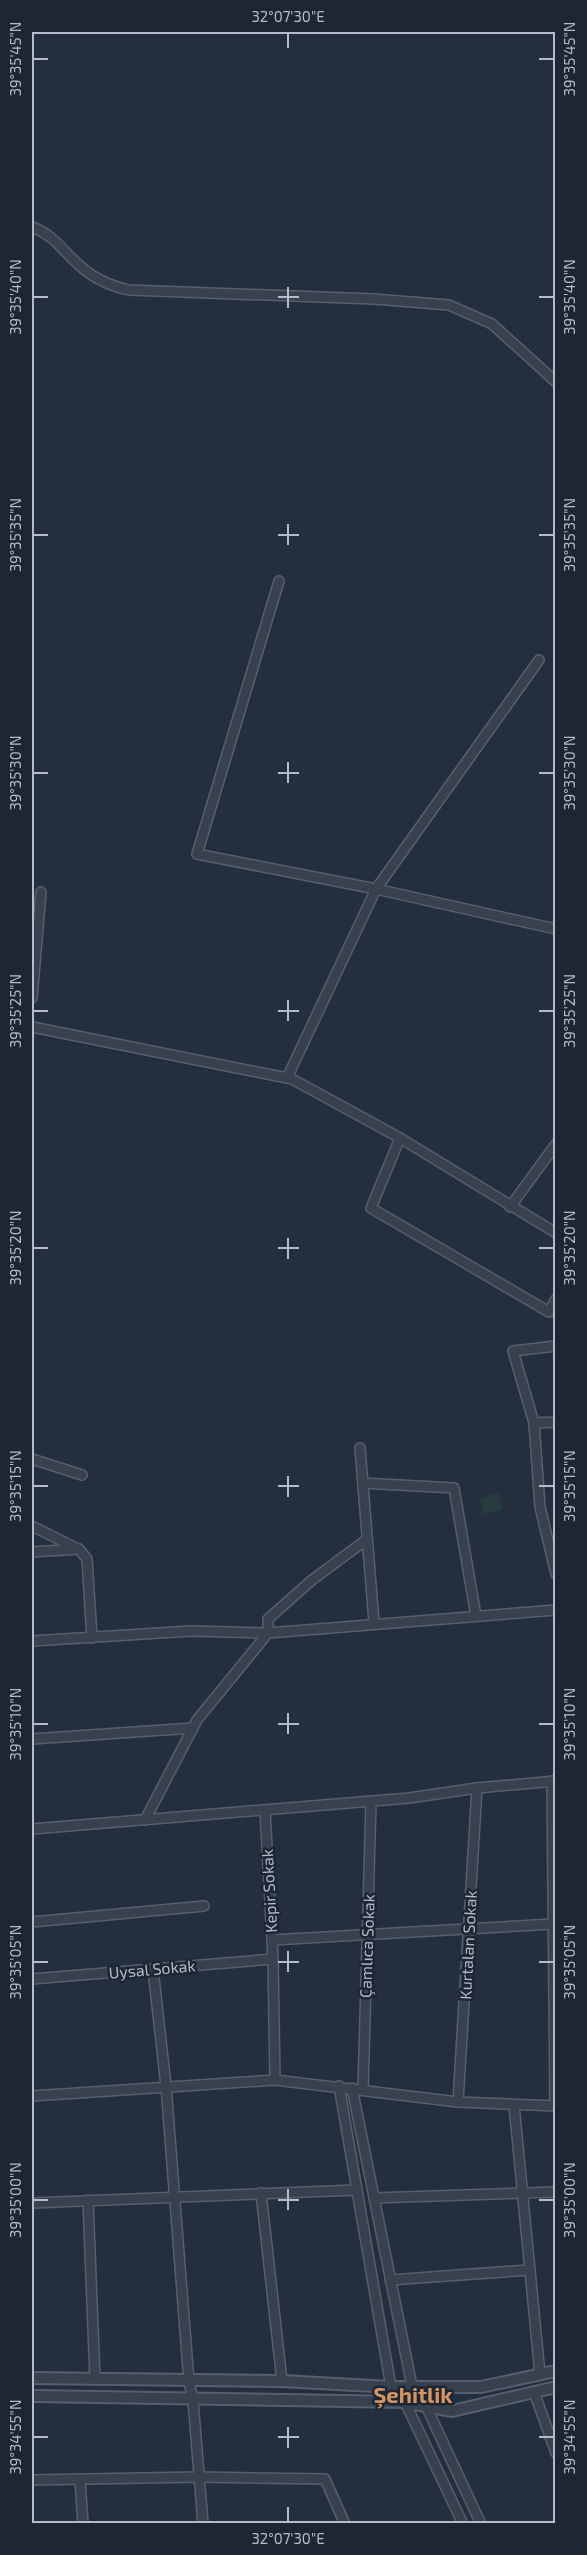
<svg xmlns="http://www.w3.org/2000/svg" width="587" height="2555" viewBox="0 0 587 2555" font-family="'Exo 2',sans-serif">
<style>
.green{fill:#263c3f}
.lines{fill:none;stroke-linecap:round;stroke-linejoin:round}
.minor-casing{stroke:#565f6c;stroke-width:12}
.tertiary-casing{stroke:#565f6c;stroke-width:14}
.minor{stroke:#38414e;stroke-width:9}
.tertiary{stroke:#38414e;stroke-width:10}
.ticks{fill:none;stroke:#b4bcc9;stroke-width:2}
.labels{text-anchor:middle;stroke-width:5;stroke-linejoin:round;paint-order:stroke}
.street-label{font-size:16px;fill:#b4bcc9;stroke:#1d2633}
.district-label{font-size:22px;font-weight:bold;fill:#d59563;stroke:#1d2633}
.neatline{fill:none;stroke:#b4bcc9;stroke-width:2}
.ticks-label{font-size:15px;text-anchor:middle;fill:#b4bcc9}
</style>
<rect width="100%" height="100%" fill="#242f3e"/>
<path class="green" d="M498,1493l4,17 -19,4 -4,-16z"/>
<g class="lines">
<defs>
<g id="minor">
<path d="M32,227c22,8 30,23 47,38 14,13 31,21 50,25l245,9 75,6 43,19 64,58"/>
<path d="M279,581l-82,273 179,35 180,40"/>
<path d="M32,998l9,-106"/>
<path d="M32,1027l260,52 108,59 156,95"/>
<path d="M287,1078l89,-189 163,-229"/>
<path d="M400,1138l-29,70 178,104 7,-13"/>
<path d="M510,1207l46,-63"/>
<path d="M556,1346l-43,5 21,72 6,84 16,67"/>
<path d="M534,1423l22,-1"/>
<path d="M360,1448l14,174"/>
<path d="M32,1459l50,16"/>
<path d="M363,1483l91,5 22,128"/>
<path d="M32,1526l46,23"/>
<path d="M32,1552l47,-3 8,10 5,79"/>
<path d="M32,1641l159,-10 77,2 288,-23"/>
<path d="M32,1739l161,-11"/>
<path d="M552,1781l3,325"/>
<path d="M265,1810l8,149 2,121"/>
<path d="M145,1820l52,-100 71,-87v-14l44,-39 54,-40"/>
<path d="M32,1829l377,-31 68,-10 79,-7"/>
<path d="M32,1922l172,-16"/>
<path d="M272,1940l281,-16"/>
<path d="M153,1969l13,117 23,296 4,18 10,124"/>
<path d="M32,1979l241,-20"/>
<path d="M339,2086l52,301 14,15 58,122"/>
<path d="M352,2088l60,298 14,20 55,118"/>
<path d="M363,2090l8,-288"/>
<path d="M32,2096l243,-16 183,22 98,4"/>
<path d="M458,2102l19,-314"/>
<path d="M514,2105l26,269"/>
<path d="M261,2193l21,188"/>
<path d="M374,2198l182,-6"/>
<path d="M88,2200l7,179"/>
<path d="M32,2203l325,-13"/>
<path d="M390,2280l139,-10"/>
<path d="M534,2392l22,61"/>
<path d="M80,2479l3,45"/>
<path d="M32,2480l166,-3 127,2 20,45"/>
</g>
<g id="tertiary">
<path d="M32,2378l250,3 109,6h90l75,-16"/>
<path d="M32,2396l373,6 47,9 104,-24"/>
</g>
</defs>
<use href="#minor" class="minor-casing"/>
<use href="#tertiary" class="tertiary-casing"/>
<use href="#minor" class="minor"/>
<use href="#tertiary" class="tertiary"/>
</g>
<path class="ticks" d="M288,33v15M33,59h15M539,59h15M288,287v21M33,297h15M278,297h21M539,297h15M288,524v21M33,535h15M278,535h21M539,535h15M288,762v21M33,773h15M278,773h21M539,773h15M288,1000v21M33,1011h15M278,1011h21M539,1011h15M288,1238v21M33,1248h15M278,1248h21M539,1248h15M288,1476v21M33,1486h15M278,1486h21M539,1486h15M288,1713v21M33,1724h15M278,1724h21M539,1724h15M288,1951v21M33,1962h15M278,1962h21M539,1962h15M288,2189v21M33,2200h15M278,2200h21M539,2200h15M288,2427v21M33,2437h15M278,2437h21M539,2437h15M288,2507v15"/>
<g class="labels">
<g class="street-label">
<text transform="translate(269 1891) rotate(-93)" y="6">Kepir Sokak</text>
<text transform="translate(468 1945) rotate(-87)" y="6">Kurtalan Sokak</text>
<text transform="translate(367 1946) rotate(-88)" y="6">Çamlıca Sokak</text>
<text transform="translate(152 1969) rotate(-5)" y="6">Uysal Sokak</text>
</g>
<g class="district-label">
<text x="413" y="2403">Şehitlik</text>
</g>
</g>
<rect width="587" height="2555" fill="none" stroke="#1d2633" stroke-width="66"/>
<rect x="33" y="33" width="521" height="2489" class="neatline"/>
<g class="ticks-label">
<text x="288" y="22">32°07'30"E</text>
<text transform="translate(16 59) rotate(-90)" y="5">39°35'45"N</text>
<text transform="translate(570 59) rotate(-90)" y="5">39°35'45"N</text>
<text transform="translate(16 297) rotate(-90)" y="5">39°35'40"N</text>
<text transform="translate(570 297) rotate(-90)" y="5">39°35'40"N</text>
<text transform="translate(16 535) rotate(-90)" y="5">39°35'35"N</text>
<text transform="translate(570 535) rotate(-90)" y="5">39°35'35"N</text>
<text transform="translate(16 773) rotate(-90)" y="5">39°35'30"N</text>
<text transform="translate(570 773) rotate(-90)" y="5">39°35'30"N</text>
<text transform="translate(16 1011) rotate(-90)" y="5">39°35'25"N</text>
<text transform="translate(570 1011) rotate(-90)" y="5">39°35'25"N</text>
<text transform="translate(16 1248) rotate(-90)" y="5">39°35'20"N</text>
<text transform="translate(570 1248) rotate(-90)" y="5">39°35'20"N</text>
<text transform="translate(16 1486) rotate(-90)" y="5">39°35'15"N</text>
<text transform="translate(570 1486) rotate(-90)" y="5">39°35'15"N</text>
<text transform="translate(16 1724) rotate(-90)" y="5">39°35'10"N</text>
<text transform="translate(570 1724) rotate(-90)" y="5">39°35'10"N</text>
<text transform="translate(16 1962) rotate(-90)" y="5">39°35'05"N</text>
<text transform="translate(570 1962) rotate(-90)" y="5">39°35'05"N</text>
<text transform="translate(16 2200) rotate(-90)" y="5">39°35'00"N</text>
<text transform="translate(570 2200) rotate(-90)" y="5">39°35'00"N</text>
<text transform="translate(16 2437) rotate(-90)" y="5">39°34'55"N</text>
<text transform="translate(570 2437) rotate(-90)" y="5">39°34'55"N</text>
<text x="288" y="2544">32°07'30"E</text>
</g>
</svg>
